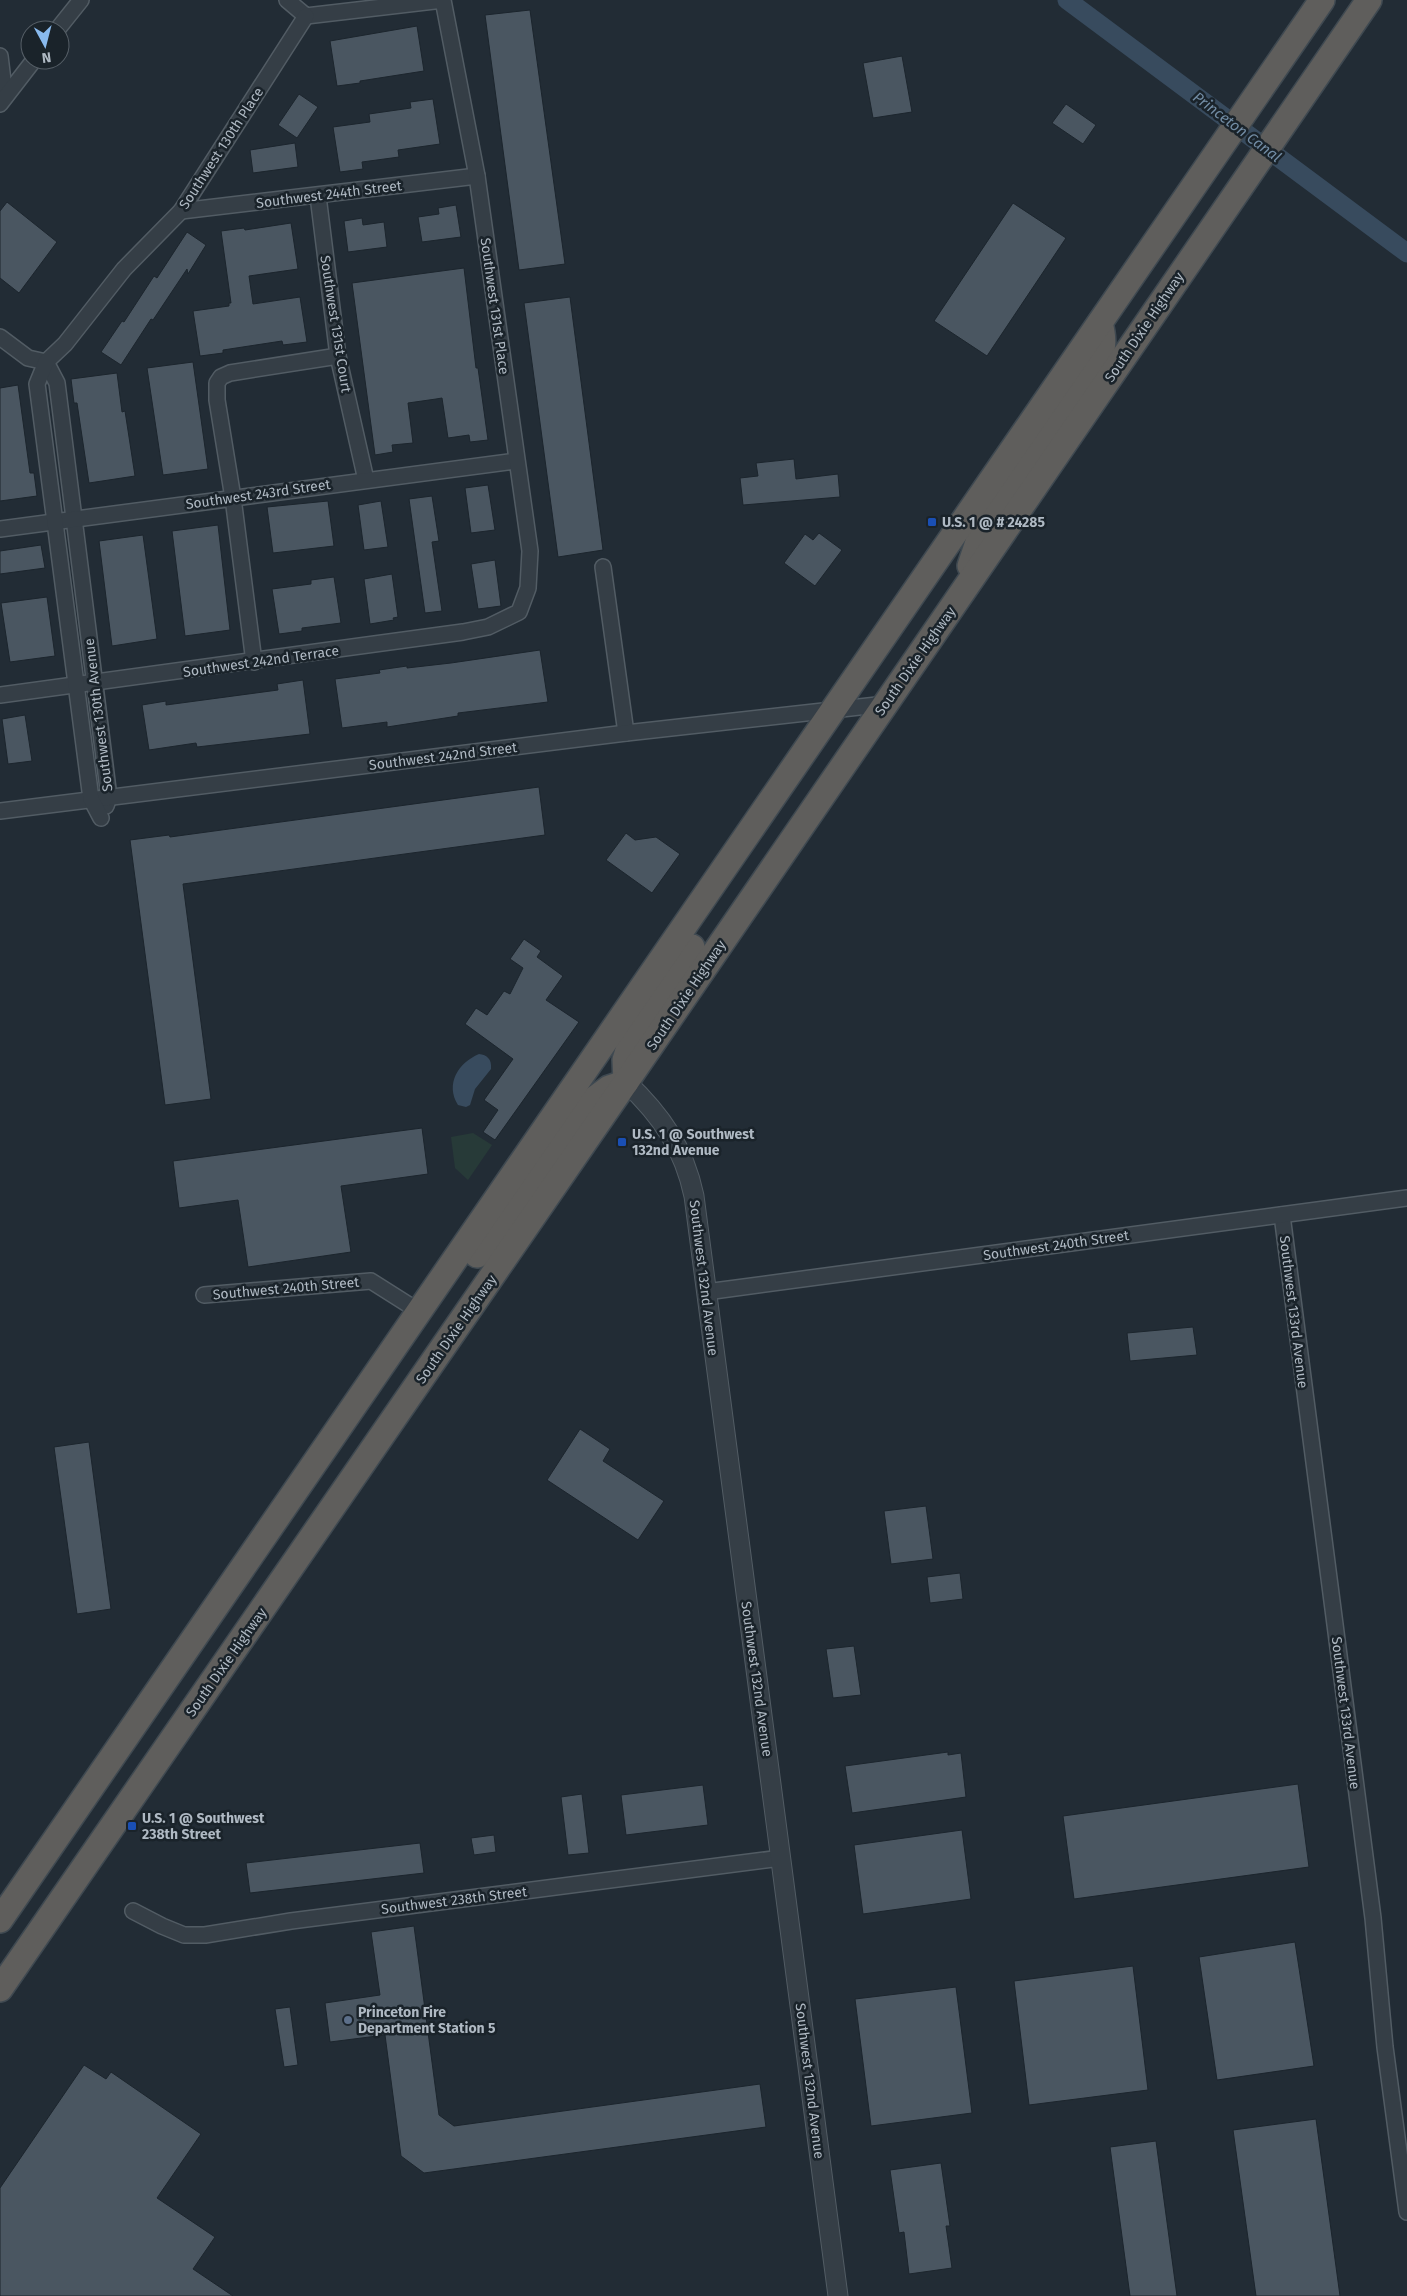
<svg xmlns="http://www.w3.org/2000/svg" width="1407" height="2296" viewBox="0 0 1407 2296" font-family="'Fira Sans',sans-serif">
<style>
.green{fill:#273a38}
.water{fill:#384b5e}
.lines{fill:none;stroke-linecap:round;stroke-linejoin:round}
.canal{stroke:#384b5e;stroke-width:19}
.building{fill:#4a5661;stroke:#1c252d}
.minor-casing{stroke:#525c64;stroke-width:18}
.tertiary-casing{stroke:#525c64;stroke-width:21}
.trunk-casing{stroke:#3f4951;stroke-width:28}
.minor{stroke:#353e46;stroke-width:15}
.tertiary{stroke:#353e46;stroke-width:19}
.trunk{stroke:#5f5e5c;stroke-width:25}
.transit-dot{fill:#1a4fb4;stroke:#1a232a;stroke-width:2}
.service-dot{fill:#5c6f8a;stroke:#1a232a;stroke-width:2}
.labels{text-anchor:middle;stroke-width:5;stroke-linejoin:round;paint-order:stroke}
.street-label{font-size:14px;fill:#afb9c3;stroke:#1a232a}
.poi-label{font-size:14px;font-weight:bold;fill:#afb9c3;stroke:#1a232a;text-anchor:start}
.water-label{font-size:15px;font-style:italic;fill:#728ca4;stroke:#1a232a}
</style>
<rect width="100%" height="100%" fill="#222c35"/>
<path class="green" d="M473,1133l19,12 -24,35 -13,-12 -4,-31z"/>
<path class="water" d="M479,1054c8,1 13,5 12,15l-16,20 -5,16 -4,2 -8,-2c-13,-21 0,-42 21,-51z"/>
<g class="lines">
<path class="canal" d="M1067,0l340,253"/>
</g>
<g class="building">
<path d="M530,10l35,254 -46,6 -34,-255z"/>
<path d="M417,26l7,45 -64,10v2l-23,3 -7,-45z"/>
<path d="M902,56l10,56 -39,6 -10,-55z"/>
<path d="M299,94l19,13 -21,31 -19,-13z"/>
<path d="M433,99l7,45 -42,6 1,7 -37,5 1,7 -23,3 -7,-45 37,-5 -1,-8 42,-6 -1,-6z"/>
<path d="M1066,104l30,21 -13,19 -31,-21z"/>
<path d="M295,143l3,24 -45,6 -3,-23z"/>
<path d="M7,202l50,40 -38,51 -19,-15v-67z"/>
<path d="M1013,203l53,35 -79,118 -53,-35z"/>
<path d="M456,205l5,32 -39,5 -4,-25 21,-3 -1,-6z"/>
<path d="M362,218l1,7 21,-3 3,25 -39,5 -4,-31z"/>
<path d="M291,223l7,46 -49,7 4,28 47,-7 7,45 -24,3 -1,-4 -59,9v3l-23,3 -7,-45 36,-5v-3h2l-10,-72 23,-3 1,2z"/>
<path d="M187,232l19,13 -18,29 -1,-5 -34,51 -2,-1 -30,46 -20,-13 21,-31 2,1 30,-46 3,2z"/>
<path d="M464,268l12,100h2l10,72 -18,2 -1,-7 -21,3 -6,-40 -6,1 -28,4 5,40 -21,2 1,7 -18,3 -23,-172z"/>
<path d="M570,297l33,253 -45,7 -34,-254z"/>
<path d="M193,362l15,107 -45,6 -16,-107z"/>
<path d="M117,373l5,39 3,-1 10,65 -46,7 -12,-80h-3l-3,-24z"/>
<path d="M18,385l12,88h4l3,23 -37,5v-113z"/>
<path d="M794,459l2,20 42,-5 2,23 -97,8 -3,-27 18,-2 -2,-13z"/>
<path d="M488,485l7,45 -24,3 -6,-45z"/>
<path d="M432,496l7,45 -7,1 10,69 -17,2 -16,-114z"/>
<path d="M328,501l6,45 -61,7 -6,-46z"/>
<path d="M381,501l7,46 -24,3 -6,-45z"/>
<path d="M218,525l12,105 -45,6 -13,-105z"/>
<path d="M819,533l23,17 -27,36 -31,-23 21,-29 8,6z"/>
<path d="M143,535l14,104 -45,7 -13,-105z"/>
<path d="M41,545l4,23 -45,6v-23z"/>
<path d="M495,560l6,46 -23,3 -7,-45z"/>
<path d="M392,574l6,43 -5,1 1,2 -24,4 -6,-45z"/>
<path d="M334,577l7,46 -39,5v3l-23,3 -7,-45 39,-5v-4z"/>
<path d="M47,597l8,59 -45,6 -9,-59z"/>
<path d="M540,650l8,52 -90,11v3l-71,11v-5l-45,6 -7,-49 45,-6 -1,-3 28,-4v2l44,-5z"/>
<path d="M303,680l7,54 -113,13 -1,-4 -47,7 -7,-45 24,-4v4l112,-15 -1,-6z"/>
<path d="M25,715l7,46 -24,3 -6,-45z"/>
<path d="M539,787l6,48 -362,49 28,215 -46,6 -35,-265 39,-5 1,2z"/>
<path d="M626,833l9,7 21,-3 24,17 -28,39 -46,-33z"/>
<path d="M524,939l17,12 -4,6 26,19 -17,24 33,22 -84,118 -12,-8 15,-22 -14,-10 29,-41 -48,-35 11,-16 11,7 17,-24 6,3 13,-26 -13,-9z"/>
<path d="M422,1128l6,46 -87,12 10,66 -103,15 -10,-67 -59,8 -6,-47z"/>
<path d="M1193,1327l4,28 -67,6 -3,-28z"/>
<path d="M580,1429l30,20 -7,12 61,40 -26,39 -91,-60z"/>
<path d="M89,1442l22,167 -34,5 -23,-167z"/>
<path d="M926,1506l7,53 -42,5 -7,-53z"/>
<path d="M960,1573l3,26 -33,4 -3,-26z"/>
<path d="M854,1646l7,49 -28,3 -7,-49z"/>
<path d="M948,1752v3l13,-2 5,44 -114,16 -7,-47z"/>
<path d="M1298,1784l11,83 -235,32 -11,-83z"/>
<path d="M703,1785l5,40 -82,10 -5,-40z"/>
<path d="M582,1794l7,59 -21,2 -7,-58z"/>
<path d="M962,1830l9,69 -108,15 -9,-69z"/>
<path d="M494,1835l2,17 -22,3 -3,-17z"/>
<path d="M420,1843l4,30 -174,20 -4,-30z"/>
<path d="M414,1926l25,189 15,11 306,-42 6,43 -342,46 -23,-17 -16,-121 -55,7 -5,-39 55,-8 -9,-63z"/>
<path d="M1295,1942l19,124 -97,14 -18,-123z"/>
<path d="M1133,1966l15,124 -119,15 -15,-124z"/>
<path d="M956,1987l16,126 -101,13 -16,-127z"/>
<path d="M290,2007l8,58 -14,2 -9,-58z"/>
<path d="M84,2065l22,14 5,-7 90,62 -44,64 58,39 -22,32 40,27h-233v-108z"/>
<path d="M1316,2119l24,177h-84l-23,-166z"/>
<path d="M1156,2141l21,155h-47l-20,-149z"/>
<path d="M941,2163l9,63h-4l6,42 -43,6 -5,-42 -5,1 -9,-63z"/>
</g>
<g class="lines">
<defs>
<g id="minor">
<path d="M57,30l24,-30"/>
<path d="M0,56l5,41"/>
<path d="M0,104l34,-44"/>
<path d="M318,196l20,160 28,124"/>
<path d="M181,211l296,-35"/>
<path d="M0,337l28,21 18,4"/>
<path d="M46,362l11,21 52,414 -3,9"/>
<path d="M0,529l516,-68"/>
<path d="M603,567l23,166"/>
<path d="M254,662l-21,-164 -16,-98v-17l4,-6 9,-4 108,-17"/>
<path d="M0,695l463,-63 25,-5 31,-15 9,-24 2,-37 -53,-375 -34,-176 -137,16 -19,-16"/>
<path d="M0,811l626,-78 260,-29"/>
<path d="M101,818l-10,-19 -54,-415 9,-22 19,-18 59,-75 57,-58 125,-195"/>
<path d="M1282,1215l91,703 12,129 22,165"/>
<path d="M706,1292l701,-94"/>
<path d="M204,1295l167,-14 49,31"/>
<path d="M133,1911l29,15 22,9h21l86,-14 490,-63"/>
</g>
<path id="tertiary" d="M626,1082c35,33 58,66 68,114l144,1100"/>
<g id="trunk">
<path d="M970,566l13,-39 115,-165c6,-14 6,-24 2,-39"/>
<path d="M626,1082l-1,-22 8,-26 59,-87"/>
<path d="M477,1255l27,-33 78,-114 27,-20 15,-5"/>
<path d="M0,1920l1322,-1920"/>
<path d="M0,1989l626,-907 743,-1082"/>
</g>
</defs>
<use href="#minor" class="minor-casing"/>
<use href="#tertiary" class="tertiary-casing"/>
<use href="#trunk" class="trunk-casing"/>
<use href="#minor" class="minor"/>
<use href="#tertiary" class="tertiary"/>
<use href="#trunk" class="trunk"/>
</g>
<g class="transit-dot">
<rect x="927" y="517" width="10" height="10" rx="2.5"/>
<rect x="617" y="1137" width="10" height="10" rx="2.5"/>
<rect x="127" y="1821" width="10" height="10" rx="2.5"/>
</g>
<circle class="service-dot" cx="348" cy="2020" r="5"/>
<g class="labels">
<g class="street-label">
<text transform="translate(221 148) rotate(-57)" y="5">Southwest 130th Place</text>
<text transform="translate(329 194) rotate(-7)" y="5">Southwest 244th Street</text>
<text transform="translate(495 306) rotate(82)" y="5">Southwest 131st Place</text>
<text transform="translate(336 324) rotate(81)" y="5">Southwest 131st Court</text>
<text transform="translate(1144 327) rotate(-56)" y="5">South Dixie Highway</text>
<text transform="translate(258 494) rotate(-8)" y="5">Southwest 243rd Street</text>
<text transform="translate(261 661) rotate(-8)" y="5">Southwest 242nd Terrace</text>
<text transform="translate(915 661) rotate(-55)" y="5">South Dixie Highway</text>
<text transform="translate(98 715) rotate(-97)" y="5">Southwest 130th Avenue</text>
<text transform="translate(443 756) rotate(-7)" y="5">Southwest 242nd Street</text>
<text transform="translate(686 995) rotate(-56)" y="5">South Dixie Highway</text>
<text transform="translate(1056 1245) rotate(-8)" y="5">Southwest 240th Street</text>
<text transform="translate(704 1278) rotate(83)" y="5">Southwest 132nd Avenue</text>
<text transform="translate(286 1288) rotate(-5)" y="5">Southwest 240th Street</text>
<text transform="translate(1294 1312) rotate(83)" y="5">Southwest 133rd Avenue</text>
<text transform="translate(456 1329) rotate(-55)" y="5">South Dixie Highway</text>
<text transform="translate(226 1662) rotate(-55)" y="5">South Dixie Highway</text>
<text transform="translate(757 1679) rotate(82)" y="5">Southwest 132nd Avenue</text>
<text transform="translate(1346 1713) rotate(83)" y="5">Southwest 133rd Avenue</text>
<text transform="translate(454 1900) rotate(-7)" y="5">Southwest 238th Street</text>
<text transform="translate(810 2081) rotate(83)" y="5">Southwest 132nd Avenue</text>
</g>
<g class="poi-label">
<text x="942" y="527">U.S. 1 @ # 24285</text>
<text x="632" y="1139">U.S. 1 @ Southwest<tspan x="632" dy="16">132nd Avenue</tspan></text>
<text x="142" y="1823">U.S. 1 @ Southwest<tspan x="142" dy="16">238th Street</tspan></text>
<text x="358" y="2017">Princeton Fire<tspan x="358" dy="16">Department Station 5</tspan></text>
</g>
<g class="water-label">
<text transform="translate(1237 127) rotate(37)" y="5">Princeton Canal</text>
</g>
</g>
<g transform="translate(45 45) rotate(173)"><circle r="24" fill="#1a232a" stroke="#565f67"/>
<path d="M0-4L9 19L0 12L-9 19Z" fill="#89baee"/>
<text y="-8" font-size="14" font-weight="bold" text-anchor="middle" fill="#afb9c3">N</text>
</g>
</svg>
